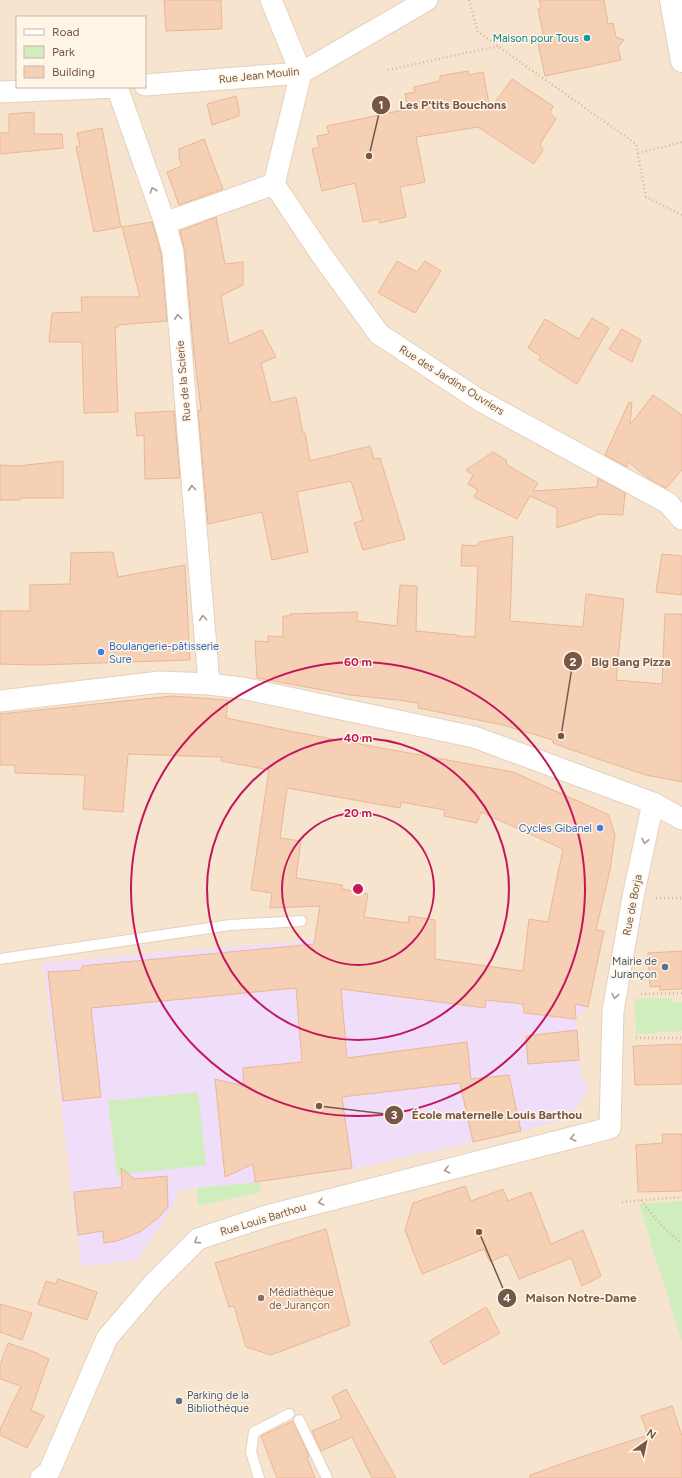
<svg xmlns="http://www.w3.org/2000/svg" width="682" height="1478" viewBox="0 0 682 1478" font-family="Figtree,sans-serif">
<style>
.residential{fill:#f6e4ce;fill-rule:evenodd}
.education{fill:#f0ddfa}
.green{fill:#d0edbd}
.building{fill:#f6d0b5;stroke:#eab694;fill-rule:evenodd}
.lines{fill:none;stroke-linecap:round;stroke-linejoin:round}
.service-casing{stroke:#e5d0be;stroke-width:12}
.minor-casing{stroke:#e5d0be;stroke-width:23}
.tertiary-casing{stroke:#e5d0be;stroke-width:24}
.path{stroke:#dbb398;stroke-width:2.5;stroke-dasharray:1 3;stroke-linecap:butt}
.service{stroke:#fff;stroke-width:10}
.minor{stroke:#fff;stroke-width:21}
.tertiary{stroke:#fff;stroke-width:22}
.oneway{stroke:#ad9a8f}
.ring{fill:none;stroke:#c2185b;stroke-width:2}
.culture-dot{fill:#0f9aa8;stroke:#fff6e8;stroke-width:1.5}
.shop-dot{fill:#3f7fe0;stroke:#fff6e8;stroke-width:1.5}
.service-dot{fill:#5c6f8a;stroke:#fff6e8;stroke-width:1.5}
.education-dot{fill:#8d6e63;stroke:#fff6e8;stroke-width:1.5}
.labels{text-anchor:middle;stroke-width:3;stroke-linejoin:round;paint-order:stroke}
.culture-label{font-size:11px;fill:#0d838f;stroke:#fff6e8;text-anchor:end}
.street-label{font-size:11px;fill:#775745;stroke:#fff6e8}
.shop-label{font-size:11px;fill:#366cbe;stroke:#fff6e8;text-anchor:start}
.service-label{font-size:11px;fill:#4e5e75;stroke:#fff6e8;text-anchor:end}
.education-label{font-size:11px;fill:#785e54;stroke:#fff6e8;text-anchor:start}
.centre{fill:#c2185b;stroke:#fff6e8;stroke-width:2}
.ring-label{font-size:12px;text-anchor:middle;font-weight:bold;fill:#c2185b;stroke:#fff6e8;stroke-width:3;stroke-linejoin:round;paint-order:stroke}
.leader{fill:none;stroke:#775745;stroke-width:1.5}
.callout-dot{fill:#775745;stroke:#fff6e8;stroke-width:1.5}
.mark-label{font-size:12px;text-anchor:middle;font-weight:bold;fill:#fff}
.callout-label{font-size:12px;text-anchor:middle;font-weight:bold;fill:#775745;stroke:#fff6e8;stroke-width:3;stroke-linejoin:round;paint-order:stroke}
</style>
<rect width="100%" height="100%" fill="#fef3e0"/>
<path class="residential" d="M0,0h682v1478h-682zM17,17h128v70h-128z"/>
<path class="education" d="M315,940l278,42 -5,25 -12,11 3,42 4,22h5l-2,11 -18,26 -95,23 -121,27 -93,13 -81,8 -6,18 -35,52 -56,6 -38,-303z"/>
<g class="green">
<path d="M672,998v4h10v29l-46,3 -1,-35z"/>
<path d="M198,1092l8,73 -89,10 -9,-74z"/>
<path d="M259,1182l2,10 -63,14 -1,-18z"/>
<path d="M682,1201v141l-43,-138z"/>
</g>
<g class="building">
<path d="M164,0h57l1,29 -56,2z"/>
<path d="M539,0h65l4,24 5,-1 3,14 8,3 -6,7 3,13 -76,16 -7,-33 7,-1 -7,-33 3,-1z"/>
<path d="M468,71l1,4 14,-3 7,37 22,-30 41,27 -3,7 6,6 -16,25 3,6 -9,14 -56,-37 -62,10 9,45 -25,5 6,30 -26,6 -1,-4 -16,3 -8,-39 -33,8 -10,-42 7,-2 -2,-11 12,-2 -2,-8 81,-17 -3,-15 10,-2 -1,-5 26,-6v-5z"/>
<path d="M236,96l3,12v8l-27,9 -5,-21z"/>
<path d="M34,112v22h28l1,14 -63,6v-21h9v-19z"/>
<path d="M102,128l19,99 -27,5 -18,-85 4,-1 -3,-13z"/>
<path d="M204,139l19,50 -44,16 -12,-33 15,-6 -3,-9v-8z"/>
<path d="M216,217l9,47 18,-2v23l-22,11 8,48 33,-14 14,27 -15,6 10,40 25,-6 7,36h2l5,28 60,-15 4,13 6,-1 25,81 -42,11 -9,-27 9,-3 -12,-39 -54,11 11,60 -36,8 -10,-48 -54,12 -10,-113 3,-1 -8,-66 -8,-93 -5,-20z"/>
<path d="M152,222l9,32 6,67 -49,4v2h-3l3,85 -34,1 -2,-71h-33l3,-29 30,-1 -1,-15h59l-18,-70z"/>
<path d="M397,261l20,11 8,-11 16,10 -26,42 -37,-20z"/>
<path d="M592,318l17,10 -32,56 -38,-24 2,-4 -13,-8 17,-29 34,20z"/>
<path d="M622,329l19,11 -9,22 -23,-13z"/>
<path d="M653,395l29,20v55l-16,18 -14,-7 -25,-20v6l-22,-12 24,-53 3,1 -2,22z"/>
<path d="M174,411l6,67 -35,1 -1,-44 -7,1 -2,-23z"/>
<path d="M493,452l13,8 1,5 31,18 -5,8 64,-4 1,-9 27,15 -2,22 -23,-1 -43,14v-20l-27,-12 -13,23 -43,-22 4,-7 -10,-6 5,-9 -7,-5z"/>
<path d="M63,461v37h-43v2h-20v-35l18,1z"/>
<path d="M513,536l-3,85 73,6 3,-33 38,5 -8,81 46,4 3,-70h17v168l-36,-7 -77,-26 -16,-6v-3l-50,-15 -85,-17v-5l-20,-3 -48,-5 -93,-17 -2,-37 13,1v-6l15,1v-21h7v-2l67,-2v9l40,5 3,-41 17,1 -1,45 42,4v3v-2l17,1 3,-71h-17l1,-21 16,1 1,-4z"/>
<path d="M113,552l5,25 67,-12 5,95 -153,5 -37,-1v-53h30v-26l40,-1 1,-31z"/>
<path d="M662,554l20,2v39l-26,-3z"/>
<path d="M173,696l55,4 -2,18 68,14 219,40 96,43 6,21 -5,34 -14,60 8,1 -16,76 -13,-3 1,15 -52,-6 -1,-9 -37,-4 -1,8 -144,-19 6,69 120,-16 4,37 38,-4 12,56 -48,11 -13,-59 -118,14 10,71 -97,14 -2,-18 -28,13 -10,-98 29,7 -1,-18 59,-6 -6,-74 -205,20 10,89 -38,4 -15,-129 34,-2v-4l232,-22 6,-38 -50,2 2,-15 -21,-3 18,-120 -48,-9 1,-4 -94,-3 -5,58 -40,-3 2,-34 -70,-2v-8h-15v-51zM287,788l113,20 1,-6 44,8 -1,6 33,7 4,-11 82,37 -15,73 -19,-3 -6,52 -88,-12v-39l-26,-4 -1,7 -44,-6 4,-23 -26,-5v-4l-46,-7 5,-37 -21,-3z"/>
<path d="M682,951v38l-22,1v-4l-10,1 -2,-34z"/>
<path d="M577,1030l2,30 -51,4 -2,-28z"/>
<path d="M682,1044v40l-47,1 -2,-39z"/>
<path d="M662,1134h20v57l-44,1 -2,-47 27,-2z"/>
<path d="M121,1168l14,11 32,-3 1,31 -10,11 -18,14 -23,9 -13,2 -1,-12 -25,4 -4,-43 48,-5z"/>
<path d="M465,1186l6,15 32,-12 5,12 23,-9 20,52 32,-14 18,46 -19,10 -11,-28 -52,21 -11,-25 -18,8 -6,-13 -62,25 -17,-44 8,-27z"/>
<path d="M326,1229l24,96 -79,30 -25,-8 -12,-41 -5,1 -14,-44z"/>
<path d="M58,1279l39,13 -10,28 -49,-16 8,-23 10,3z"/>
<path d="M0,1304l32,9 -10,27 -22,-8z"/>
<path d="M486,1307l14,26 -57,32 -13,-24z"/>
<path d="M8,1343l31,11v1l10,4 -18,51 13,6 -17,32 -27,-13v-6l21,-43 -21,-7v-14z"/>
<path d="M346,1389l42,75 8,14h-24l-20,-41 -31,14 -9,-20 30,-13 -10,-21z"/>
<path d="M672,1406l10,30v42h-152v-3l48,-17 70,-23 -7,-19z"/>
<path d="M293,1421l16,35 -2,1 8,21h-38l-16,-42z"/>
</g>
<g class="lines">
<defs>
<g id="service">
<path d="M0,959l230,-34 71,-4"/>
<path d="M299,1420l28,58"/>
<path d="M259,1478l-8,-26 3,-20 35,-18"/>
</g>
<g id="minor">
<path d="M271,0l30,73 -27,111 49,73 56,77 100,66 189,103 14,16"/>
<path d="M145,85l156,-12 126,-73"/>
<path d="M117,87l48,136 8,29 36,432"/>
<path d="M0,92l117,-5"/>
<path d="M165,223l109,-39"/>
<path d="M0,701l160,-19 49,2 33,4 232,49 179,66 29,16"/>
<path d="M41,1478l8,-6 58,-134 47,-55 44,-44 69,-23 343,-88 3,-117 20,-114 20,-94"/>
</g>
<path id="tertiary" d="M671,0l11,61"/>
</defs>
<use href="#service" class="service-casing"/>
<use href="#minor" class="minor-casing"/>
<use href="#tertiary" class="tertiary-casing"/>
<g class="path">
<path d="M469,0l9,32 158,112 10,53 36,18"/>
<path d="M388,70l110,-24"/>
<path d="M638,153l44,-11"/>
<path d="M656,898h26"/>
<path d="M641,994l41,-1"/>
<path d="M636,1038h46"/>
<path d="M641,1200c13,18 23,30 41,43"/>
<path d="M622,1202l60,-5"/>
</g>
<use href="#service" class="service"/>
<use href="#minor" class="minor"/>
<use href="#tertiary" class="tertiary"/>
</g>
<defs><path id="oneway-chevron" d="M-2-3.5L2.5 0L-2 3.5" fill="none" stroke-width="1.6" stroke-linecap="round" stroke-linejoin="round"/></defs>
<g class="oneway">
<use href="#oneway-chevron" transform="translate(153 190) rotate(-109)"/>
<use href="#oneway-chevron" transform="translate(178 317) rotate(-95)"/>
<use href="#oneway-chevron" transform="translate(192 488) rotate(-95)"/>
<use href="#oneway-chevron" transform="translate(203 618) rotate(-95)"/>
<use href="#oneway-chevron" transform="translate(645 841) rotate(102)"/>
<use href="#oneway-chevron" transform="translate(615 996) rotate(100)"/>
<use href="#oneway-chevron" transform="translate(573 1138) rotate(166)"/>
<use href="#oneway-chevron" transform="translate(447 1170) rotate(166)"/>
<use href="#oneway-chevron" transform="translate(321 1202) rotate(166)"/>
<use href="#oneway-chevron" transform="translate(197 1241) rotate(146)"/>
</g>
<g class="ring">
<circle cx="358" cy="889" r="76"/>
<circle cx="358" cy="889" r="151"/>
<circle cx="358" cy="889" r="227"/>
</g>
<circle class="culture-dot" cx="587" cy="38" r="4"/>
<g class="shop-dot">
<circle cx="101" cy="652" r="4"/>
<circle cx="600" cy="828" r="4"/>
</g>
<g class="service-dot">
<circle cx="665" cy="967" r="4"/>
<circle cx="179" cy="1401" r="4"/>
</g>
<circle class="education-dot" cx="261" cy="1298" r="4"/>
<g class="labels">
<g class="culture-label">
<text x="579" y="42">Maison pour Tous</text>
</g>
<g class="street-label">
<text transform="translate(259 75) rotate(-6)" y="4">Rue Jean Moulin</text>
<text transform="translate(452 380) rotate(32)" y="4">Rue des Jardins Ouvriers</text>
<text transform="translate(183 381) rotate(-95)" y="4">Rue de la Scierie</text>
<text transform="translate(632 905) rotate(-79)" y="4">Rue de Borja</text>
<text transform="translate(263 1219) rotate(-17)" y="4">Rue Louis Barthou</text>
</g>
<g class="shop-label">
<text x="109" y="650">Boulangerie-pâtisserie<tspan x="109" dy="13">Sure</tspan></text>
<text x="592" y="832" text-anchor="end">Cycles Gibanel</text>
</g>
<g class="service-label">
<text x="657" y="965">Mairie de<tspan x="657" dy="13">Jurançon</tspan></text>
<text x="187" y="1399" text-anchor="start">Parking de la<tspan x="187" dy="13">Bibliothèque</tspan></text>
</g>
<g class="education-label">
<text x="269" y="1296">Médiathèque<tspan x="269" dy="13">de Jurançon</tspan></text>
</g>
</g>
<circle cx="358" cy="889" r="6" class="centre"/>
<g class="ring-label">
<text x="358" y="666">60 m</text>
<text x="358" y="742">40 m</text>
<text x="358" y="817">20 m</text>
</g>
<path class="leader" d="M369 156L381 105M561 736L573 661M319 1106L394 1115M479 1232L507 1298"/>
<g class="callout-dot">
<circle cx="369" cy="156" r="4"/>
<circle cx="561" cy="736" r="4"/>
<circle cx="319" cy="1106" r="4"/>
<circle cx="479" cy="1232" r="4"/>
<circle cx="381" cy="105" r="10"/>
<circle cx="573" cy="661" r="10"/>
<circle cx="394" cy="1115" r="10"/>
<circle cx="507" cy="1298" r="10"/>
</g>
<g class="mark-label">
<text x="381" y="109">1</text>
<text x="573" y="666">2</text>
<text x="394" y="1119">3</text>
<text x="507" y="1302">4</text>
</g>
<g class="callout-label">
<text x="453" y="109">Les P'tits Bouchons</text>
<text x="631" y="666">Big Bang Pizza</text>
<text x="497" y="1119">École maternelle Louis Barthou</text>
<text x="581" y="1302">Maison Notre-Dame</text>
</g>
<rect x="16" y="16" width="130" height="72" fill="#fff6e8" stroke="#c9b6a7"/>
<rect x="24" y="29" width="20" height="6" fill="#ffffff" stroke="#c9b6a7"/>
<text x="52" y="36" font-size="12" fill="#775745">Road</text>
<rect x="24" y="46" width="20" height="12" fill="#d0edbd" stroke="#c9b6a7"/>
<text x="52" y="56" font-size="12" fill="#775745">Park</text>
<rect x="24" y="66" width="20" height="12" fill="#f6d0b5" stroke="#c9b6a7"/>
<text x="52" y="76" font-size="12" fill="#775745">Building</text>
<g transform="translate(646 1442) rotate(33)" stroke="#fff6e8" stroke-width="3" paint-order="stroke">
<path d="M0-3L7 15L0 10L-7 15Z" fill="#775745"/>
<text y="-6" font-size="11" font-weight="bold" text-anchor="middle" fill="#775745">N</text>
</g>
</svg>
